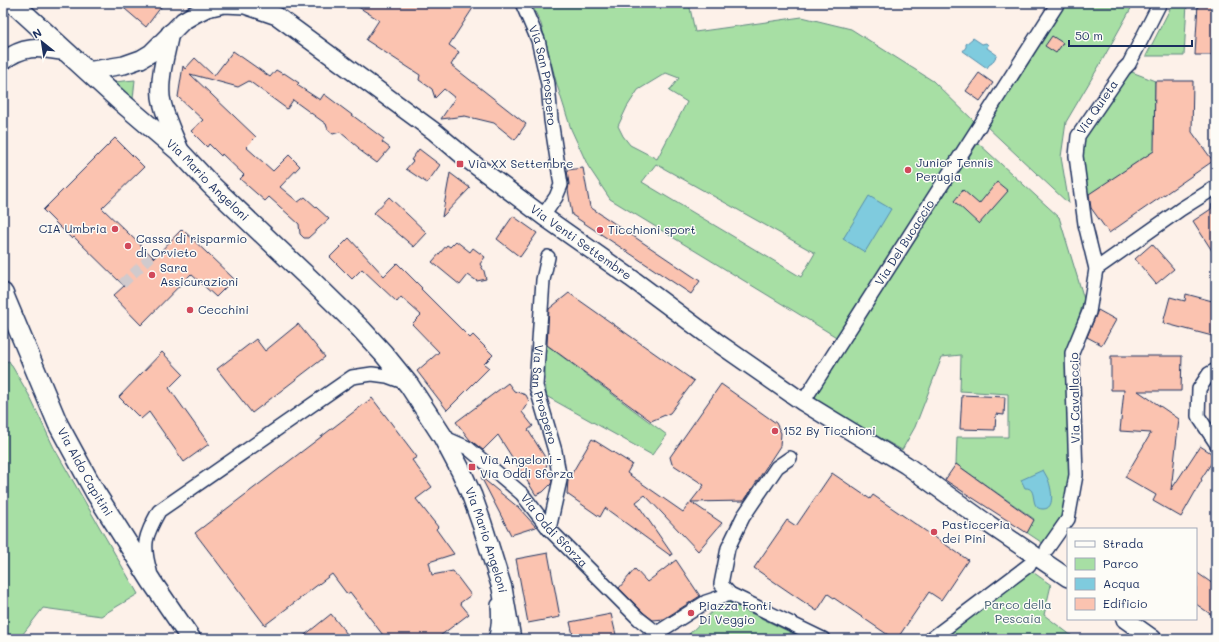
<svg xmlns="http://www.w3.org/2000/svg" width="1219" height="642" viewBox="0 0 1219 642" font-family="Mali,sans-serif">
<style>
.green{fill:#a7dfa4;stroke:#618781;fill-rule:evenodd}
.water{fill:#7fcbde;stroke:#578dab}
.building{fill:#fbc3b0;stroke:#1b2f5e}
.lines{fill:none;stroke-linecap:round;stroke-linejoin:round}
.pedestrian-tunnel{stroke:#d0cacd;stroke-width:10;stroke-dasharray:10 5;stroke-linecap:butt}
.minor-casing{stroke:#1b2f5e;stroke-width:16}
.tertiary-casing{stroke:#1b2f5e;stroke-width:20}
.secondary-casing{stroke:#1b2f5e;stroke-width:22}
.minor{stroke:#fdfcf7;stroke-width:13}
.tertiary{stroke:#fdfcf7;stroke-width:17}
.secondary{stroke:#fdfcf7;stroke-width:19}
.poi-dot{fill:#d1495b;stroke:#fdfcf7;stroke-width:1.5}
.labels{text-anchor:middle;stroke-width:3;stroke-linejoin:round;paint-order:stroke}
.street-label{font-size:12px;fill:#1b2f5e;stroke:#fdfcf7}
.poi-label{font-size:12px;fill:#1b2f5e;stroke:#fdfcf7;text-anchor:start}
.park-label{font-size:12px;fill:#3e5b70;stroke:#fdfcf7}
</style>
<rect width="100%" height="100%" fill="#fdf1e9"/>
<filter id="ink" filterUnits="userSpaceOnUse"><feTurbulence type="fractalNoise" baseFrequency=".025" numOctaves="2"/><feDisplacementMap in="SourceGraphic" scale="8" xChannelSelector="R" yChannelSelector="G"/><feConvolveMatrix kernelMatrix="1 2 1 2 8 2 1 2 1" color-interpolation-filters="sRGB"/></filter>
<g filter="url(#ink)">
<g class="green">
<path d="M531,3h158l6,29 107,-15 49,12 82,52 44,43 -139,214 -228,-139 -22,-33 -17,-37 -14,-44 -16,-61zM666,73l13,5 -10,13 18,11 -30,57 -27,-14 -7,-9 -5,-10 9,-19 11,-17zM656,164l159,89 -14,24 -159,-95z"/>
<path d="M1064,3h70l-35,63 -33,56 -5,35 8,47 -84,-79z"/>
<path d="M1173,3h14l-3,53h-38z"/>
<path d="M1124,69l31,12 -1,54 9,10 -79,53 -6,-62z"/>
<path d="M135,80l-2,19 -19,-17z"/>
<path d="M978,143l81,74 25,82 -13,46 2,128 -9,44 -20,27 -18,-12 8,-13 -78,-55 1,-27h51v-43l-48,-3 1,-36 -19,2 -27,70 -13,23 -90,-51z"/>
<path d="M544,343l123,92 -15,20 -106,-59z"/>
<path d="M9,361l20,34 25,53 84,146 -37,22 -58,-8 -24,31h-16v-277z"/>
<path d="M1030,570l21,15 -7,30 32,24h-130l1,-5z"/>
<path d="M724,600l80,39h-120z"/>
</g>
<g class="water">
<path d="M973,38l9,6 4,-1 2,2 -1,3 10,7 -5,8 -3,2 -2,3 -24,-17 3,-4v-3z"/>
<path d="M869,196l22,13 -26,43 -22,-13z"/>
<path d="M1043,470c2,4 5,8 6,12 2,7 7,27 -6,27 -15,0 -4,-22 -18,-21l-4,-8z"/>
</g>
<g class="building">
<path d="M118,3h46l-18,24z"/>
<path d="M352,3h113l8,5 -24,37 10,7 -8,13 75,59 -11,16 -21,-17 -29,-7 -24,3 14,-21 -11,-9 -9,9 -3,-9 -13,-9 1,-5 -54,-35 13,-20z"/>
<path d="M1198,3h18v52h-21z"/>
<path d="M1052,36l11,7 -7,10 -11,-7z"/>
<path d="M233,51l37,26 6,-7 7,4 1,-1 15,10 -2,2 23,15 4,-6 60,45 -2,3 8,6 -13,15 -19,-14 1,-1 -19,-16 -7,2 -5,-4 -2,-6 -33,-24 -6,9 -38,-28 -11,6 -48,-13 66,63 -10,10 27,24 16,-16 11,11 -20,21 18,15 7,-5 24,22 -21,19h-4l-4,-4 -1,-10 -30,-27 -4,4 -25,-22 4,-4 -22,-21 -1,2 -12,-12 -2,3 -16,-16 12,-11 -25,-23 5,-31 2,3 10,-11 19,18z"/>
<path d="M979,73l14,10 -13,18 -14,-10z"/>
<path d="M1155,81h38l-1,51 21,29 -104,72 -18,-25 -2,-14 65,-43z"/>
<path d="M115,138l29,29 -42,41 52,50 28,-29 52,50 -18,18 -25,-23 -50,51 -28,-29 11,-10 -50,-49 -2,2 -29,-29z"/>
<path d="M419,149l21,16 -13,18 -21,-14 7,-8 -2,-1z"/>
<path d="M583,168l7,39 110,74 -9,13 -119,-79 -4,-25 1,-6 -2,-14z"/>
<path d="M450,173l20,15 -28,29z"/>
<path d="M997,182l11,9 -29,33 -25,-23 9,-11 16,14z"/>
<path d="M389,197l38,36 -13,14 -40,-34z"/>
<path d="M1212,204l4,1v52l-23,-36 18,-12z"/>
<path d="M513,216l24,17 -17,24 -23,-18z"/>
<path d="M349,238l35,38 13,-13 25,25 -1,1 49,49 3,-3 20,20 -9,9 5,4 -42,42 -30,-39 22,-19 -27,-28 9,-9 -20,-18 -4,5 -35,-33 -10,10 -22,-22z"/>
<path d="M456,241l14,11 3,-4 12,9 -5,7 4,7 2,8 -9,2 -9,-6 -8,10 -28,-23 15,-17 3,2z"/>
<path d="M1152,244l22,25 -18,15 -21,-25z"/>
<path d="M569,293l125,88 -24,32 -19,8 -104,-76 2,-36z"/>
<path d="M1186,294l30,8v35l-53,-14 7,-26 15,4z"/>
<path d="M1098,310l18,10 -14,25 -15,-8 9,-22z"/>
<path d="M298,324l27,33 -73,56 -35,-44 39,-30 9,12z"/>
<path d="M162,352l21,22 -14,14 40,56 -25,18 -35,-50 -8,7 -22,-22z"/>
<path d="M1111,356h71l-1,35h-43l41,28 -8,71 29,-44 16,10 -15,23 1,1 -21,37 -28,-16 3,-6 -31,-18 26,-44 -31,-2 4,-41h-13z"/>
<path d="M508,383l6,8 12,4 3,6 -7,11 11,14 -5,4 20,32 -3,7 7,12 -1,3 -8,8 -7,3 -38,-60 -15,15 -13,-10 -14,-18z"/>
<path d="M721,384l55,39 5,10 -1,13 -36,55 -53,1 31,21 -24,28 -53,-56 -9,7 36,52 -1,2 -66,-48 -5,9 -33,-23 1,-14 24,-41 40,25 -5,9 56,39 21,-27 -32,-21 -2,-7z"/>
<path d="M962,395l43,2 -1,18 -8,-1 -1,16 -35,-1z"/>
<path d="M372,398l45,59 -5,3 20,27 -16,12 22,28 -2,2 18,25 -25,8 3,13 21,-4 18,24 -11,8 9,11 -33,25h-50l-36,-47 -3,2 -15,-20 -67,51 -70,-92z"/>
<path d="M956,464l78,56 -7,13 -82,-53z"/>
<path d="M832,473l38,26 3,-4 95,65 -27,40 -12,-8 -32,47h-3l-66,-45 -11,17 -63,-43 33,-48 9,6z"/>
<path d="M481,477l38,31 17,19 -25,8z"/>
<path d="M548,553l12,64 -32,6 -12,-64z"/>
<path d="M676,560l24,36 -36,23 -11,1 -9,-7 -25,-25 16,-19 12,13z"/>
<path d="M1196,572l20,14v32l-20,-14z"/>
<path d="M331,614l20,25h-51z"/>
<path d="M611,614l6,25h-43l-4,-17z"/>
</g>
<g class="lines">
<path class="pedestrian-tunnel" d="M122,284l30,-28"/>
<defs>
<g id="minor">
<path id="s1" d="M522,3l16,37 10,44 3,36 10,65 -5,12 -13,19"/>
<path id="s2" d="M548,257l-5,23 -7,106 19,65 5,29 -11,49"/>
<path d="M1096,269l85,-60 35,-22"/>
<path d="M1216,370l-7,4 -10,15 -1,27 18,27"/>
<path id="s3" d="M803,402l255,-399"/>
<path id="s4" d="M443,437l25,11 54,46 27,35 90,90 18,14 49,-31 24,-8"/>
<path d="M790,458l-13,9 -34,50 -15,31 -7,36 9,10 93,45"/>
<path id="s5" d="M1047,549l21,-30 8,-44 -4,-122 17,-41 7,-43 -11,-45 -9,-68 2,-20 46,-67 5,-5 31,-61"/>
<path d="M150,571c-8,-27 -5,-35 9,-60l193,-134 20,-3 15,2 19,7"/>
<path d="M495,639c4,-11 4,-22 3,-34"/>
<path d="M931,639l98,-74"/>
</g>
<g id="tertiary">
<path d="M170,33c-4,21 -11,43 -9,64 3,19 13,38 20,56"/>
<path d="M3,61c23,-17 36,-13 63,-9"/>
<path id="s6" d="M87,71l37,-6 17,-6 10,-6 32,-32 12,-7 12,-6 17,-4 21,1 32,11 158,116 32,27 76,57 88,62 90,67 82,57 103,63 78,56 84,57"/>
<path d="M1125,619l28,20"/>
</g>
<g id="secondary">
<path id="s7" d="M13,3l106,97 62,53 29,31 103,98 48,47 22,24 26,32 34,52 18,34 11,25 10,28 20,64 9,51"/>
<path id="s8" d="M3,293l55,131 37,68 57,90 39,57"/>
</g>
</defs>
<use href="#minor" class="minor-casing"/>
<use href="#tertiary" class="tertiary-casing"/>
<use href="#secondary" class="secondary-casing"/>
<use href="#minor" class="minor"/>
<use href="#tertiary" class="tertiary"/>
<use href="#secondary" class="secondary"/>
</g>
</g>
<g class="poi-dot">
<rect x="456" y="160" width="8" height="8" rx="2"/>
<circle cx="908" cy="170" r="4"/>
<circle cx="115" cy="229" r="4"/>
<circle cx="600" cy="230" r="4"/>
<circle cx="128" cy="246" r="4"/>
<circle cx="152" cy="275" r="4"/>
<circle cx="190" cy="310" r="4"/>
<circle cx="775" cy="431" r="4"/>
<rect x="468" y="463" width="8" height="8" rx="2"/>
<circle cx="934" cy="532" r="4"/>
<circle cx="691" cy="613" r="4"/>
</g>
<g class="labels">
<g class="street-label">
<text dy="4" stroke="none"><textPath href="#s1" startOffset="76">Via San Prospero</textPath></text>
<text dy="4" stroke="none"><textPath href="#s5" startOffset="461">Via Quieta</textPath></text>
<text dy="4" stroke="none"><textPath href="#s7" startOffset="263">Via Mario Angeloni</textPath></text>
<text dy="4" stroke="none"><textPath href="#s6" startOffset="591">Via Venti Settembre</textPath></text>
<text dy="4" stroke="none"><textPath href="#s3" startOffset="189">Via Del Bucaccio</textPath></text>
<text dy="4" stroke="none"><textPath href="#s2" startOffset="139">Via San Prospero</textPath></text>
<text transform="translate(1075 398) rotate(-91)" y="4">Via Cavallaccio</text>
<text dy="4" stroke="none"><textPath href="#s8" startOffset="197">Via Aldo Capitini</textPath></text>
<text dy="4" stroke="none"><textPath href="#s4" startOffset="147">Via Oddi Sforza</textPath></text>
<text dy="4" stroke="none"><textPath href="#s7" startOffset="725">Via Mario Angeloni</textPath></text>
</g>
<g class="poi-label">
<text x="916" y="167">Junior Tennis<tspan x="916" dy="14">Perugia</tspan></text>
<text x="468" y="168">Via XX Settembre</text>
<text x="107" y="233" text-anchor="end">CIA Umbria</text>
<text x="608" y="234">Ticchioni sport</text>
<text x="136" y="243">Cassa di risparmio<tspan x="136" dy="14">di Orvieto</tspan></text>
<text x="160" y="272">Sara<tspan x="160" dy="14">Assicurazioni</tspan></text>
<text x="198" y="314">Cecchini</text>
<text x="783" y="435">152 By Ticchioni</text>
<text x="480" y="464">Via Angeloni -<tspan x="480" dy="14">Via Oddi Sforza</tspan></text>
<text x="942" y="529">Pasticceria<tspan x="942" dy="14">dei Pini</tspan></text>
<text x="699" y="610">Piazza Fonti<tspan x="699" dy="14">Di Veggio</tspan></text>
</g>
<g class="park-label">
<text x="1018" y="609">Parco della<tspan x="1018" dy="14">Pescaia</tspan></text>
</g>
</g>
<rect width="1219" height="642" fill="none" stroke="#fdfcf7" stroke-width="16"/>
<rect x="8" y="8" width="1203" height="626" fill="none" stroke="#1b2f5e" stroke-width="1.5" filter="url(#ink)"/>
<rect x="1067" y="528" width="130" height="92" fill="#fdfcf7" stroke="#a3aaba"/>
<rect x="1075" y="541" width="20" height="6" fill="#fdfcf7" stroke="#a3aaba"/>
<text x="1103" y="548" font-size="12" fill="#1b2f5e">Strada</text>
<rect x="1075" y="558" width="20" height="12" fill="#a7dfa4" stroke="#a3aaba"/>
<text x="1103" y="568" font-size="12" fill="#1b2f5e">Parco</text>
<rect x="1075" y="578" width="20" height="12" fill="#7fcbde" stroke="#a3aaba"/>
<text x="1103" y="588" font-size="12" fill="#1b2f5e">Acqua</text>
<rect x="1075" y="598" width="20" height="12" fill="#fbc3b0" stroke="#a3aaba"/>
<text x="1103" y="608" font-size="12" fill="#1b2f5e">Edificio</text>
<g transform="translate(42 42) rotate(330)" stroke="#fdfcf7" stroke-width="3" paint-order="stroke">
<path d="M0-3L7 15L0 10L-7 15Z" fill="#1b2f5e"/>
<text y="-6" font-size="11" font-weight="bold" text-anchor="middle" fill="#1b2f5e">N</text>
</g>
<path d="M1069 40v6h123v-6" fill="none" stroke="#1b2f5e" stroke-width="2"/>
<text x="1075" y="40" font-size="12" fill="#1b2f5e" stroke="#fdfcf7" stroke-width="3" paint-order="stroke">50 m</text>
</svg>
